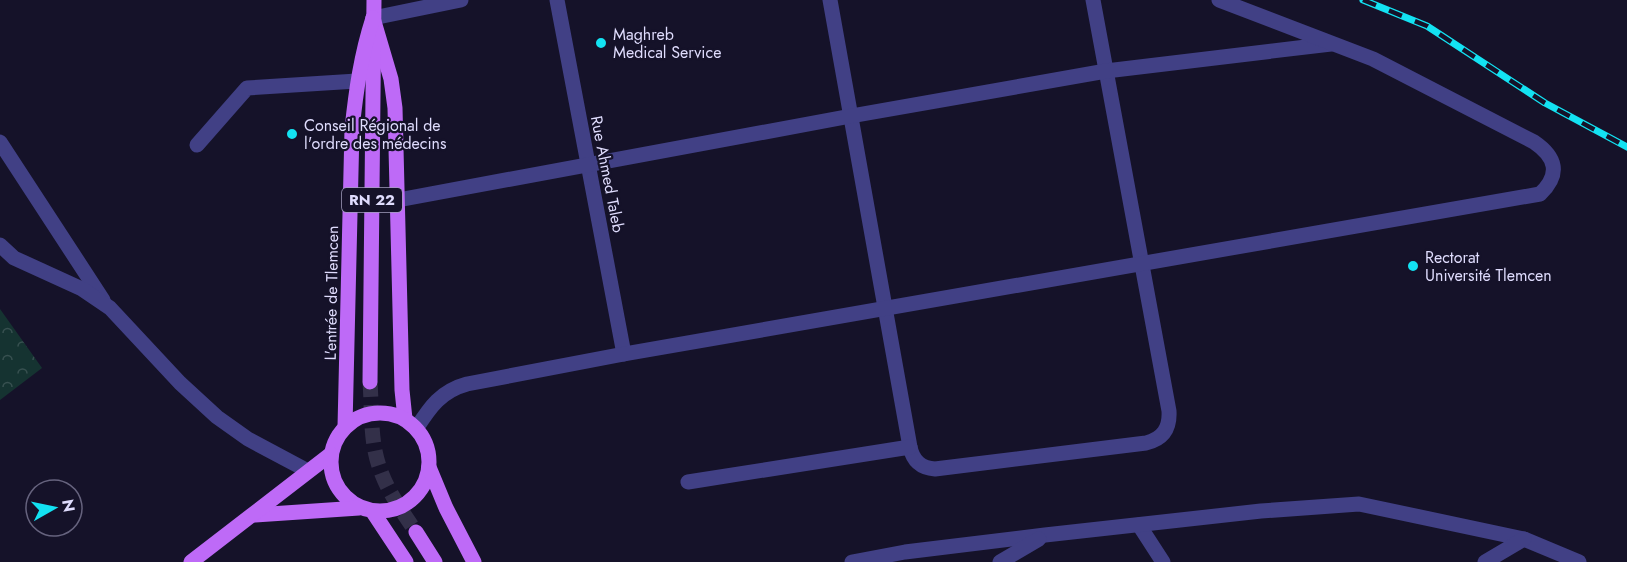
<svg xmlns="http://www.w3.org/2000/svg" width="1627" height="562" viewBox="0 0 1627 562" font-family="Jost,sans-serif">
<style>
.park{fill:url(#park-crowns)}
.lines{fill:none;stroke-linecap:round;stroke-linejoin:round}
.major-tunnel{stroke:#333049;stroke-width:15;stroke-dasharray:15 8;stroke-linecap:butt}
.minor{stroke:#414085;stroke-width:15}
.major{stroke:#be6af7;stroke-width:15}
.rail-casing{stroke:#13e2f2;stroke-width:7}
.rail{stroke:#151229;stroke-width:4.5;stroke-dasharray:14;stroke-linecap:butt}
.poi-dot{fill:#13e2f2;stroke:#151229;stroke-width:2}
.labels{text-anchor:middle;stroke-width:4.5;stroke-linejoin:round;paint-order:stroke}
.shield{fill:#151229;stroke:#a29fbd;stroke-width:1.5}
.shield-label{font-size:15px;font-weight:bold;fill:#dfdcfd}
.poi-label{font-size:16px;fill:#dfdcfd;stroke:#151229;text-anchor:start}
.street-label{font-size:16px;fill:#dfdcfd;stroke:#151229}
</style>
<defs>
<pattern id="park-crowns" width="20" height="18" patternUnits="userSpaceOnUse" patternTransform="scale(1.5)"><rect width="20" height="18" fill="#153331"/><path d="M2 6a3 3 0 1 1 6 0M12 15a3 3 0 1 1 6 0" fill="none" stroke="#375050"/></pattern>
</defs>
<rect width="100%" height="100%" fill="#151229"/>
<path class="park" d="M0,309l42,59 -42,32z"/>
<g class="lines">
<path class="major-tunnel" d="M370,382c2,27 0,58 9,84 8,25 23,45 37,66"/>
<g class="minor">
<path d="M557,0l67,354"/>
<path d="M830,0l80,447c3,14 11,21 25,22l211,-26c17,-4 24,-15 23,-32l-76,-411"/>
<path d="M373,18l88,-18"/>
<path d="M0,142l103,158"/>
<path d="M197,145l50,-57 110,-7"/>
<path d="M398,200l453,-84 255,-45 225,-27"/>
<path d="M0,245l14,13 68,31 28,19 70,75 37,34 31,22 60,32"/>
<path d="M416,429c14,-22 25,-38 51,-45l157,-30 916,-160c21,-20 16,-37 -6,-52l-161,-83 -154,-59"/>
<path d="M688,482l222,-35"/>
<path d="M1139,525l24,37"/>
<path d="M852,562l53,-10 140,-17 216,-24 98,-7 165,35 55,23"/>
<path d="M1000,562l39,-23"/>
<path d="M1485,562l39,-23"/>
</g>
<g class="major">
<path d="M373,18l18,61 4,29 7,282 3,29"/>
<path d="M370,382l4,-382"/>
<circle cx="380" cy="462" r="49"/>
<path d="M345,427l7,-298c4,-38 9,-74 21,-111"/>
<path d="M429,467l17,41 28,54"/>
<path d="M373,512l33,50"/>
<path d="M255,515l104,-7"/>
<path d="M416,532l19,30"/>
<path d="M191,562l140,-108"/>
</g>
<defs>
<path id="rail" d="M1363,0l64,26 118,77 82,44"/>
</defs>
<use href="#rail" class="rail-casing"/>
<use href="#rail" class="rail"/>
</g>
<g class="poi-dot">
<circle cx="601" cy="43" r="6"/>
<circle cx="292" cy="134" r="6"/>
<circle cx="1413" cy="266" r="6"/>
</g>
<g class="labels">
<rect class="shield" x="342" y="188" width="60" height="24" rx="4.5"/>
<g class="shield-label">
<text x="372" y="205">RN 22</text>
</g>
<g class="poi-label">
<text x="613" y="40">Maghreb<tspan x="613" dy="18">Medical Service</tspan></text>
<text x="304" y="131">Conseil Régional de<tspan x="304" dy="18">l'ordre des médecins</tspan></text>
<text x="1425" y="263">Rectorat<tspan x="1425" dy="18">Université Tlemcen</tspan></text>
</g>
<g class="street-label">
<text transform="translate(608 174) rotate(79)" y="6">Rue Ahmed Taleb</text>
<text transform="translate(331 293) rotate(-89)" y="6">L'entrée de Tlemcen</text>
</g>
</g>
<g transform="translate(54 508) rotate(81)"><circle r="28" fill="#151229" stroke="#66637e" stroke-width="1.5"/>
<path d="M0-4.5L10 22L0 15L-10 22Z" fill="#13e2f2"/>
<text y="-9" font-size="16" font-weight="bold" text-anchor="middle" fill="#dfdcfd">N</text>
</g>
</svg>
